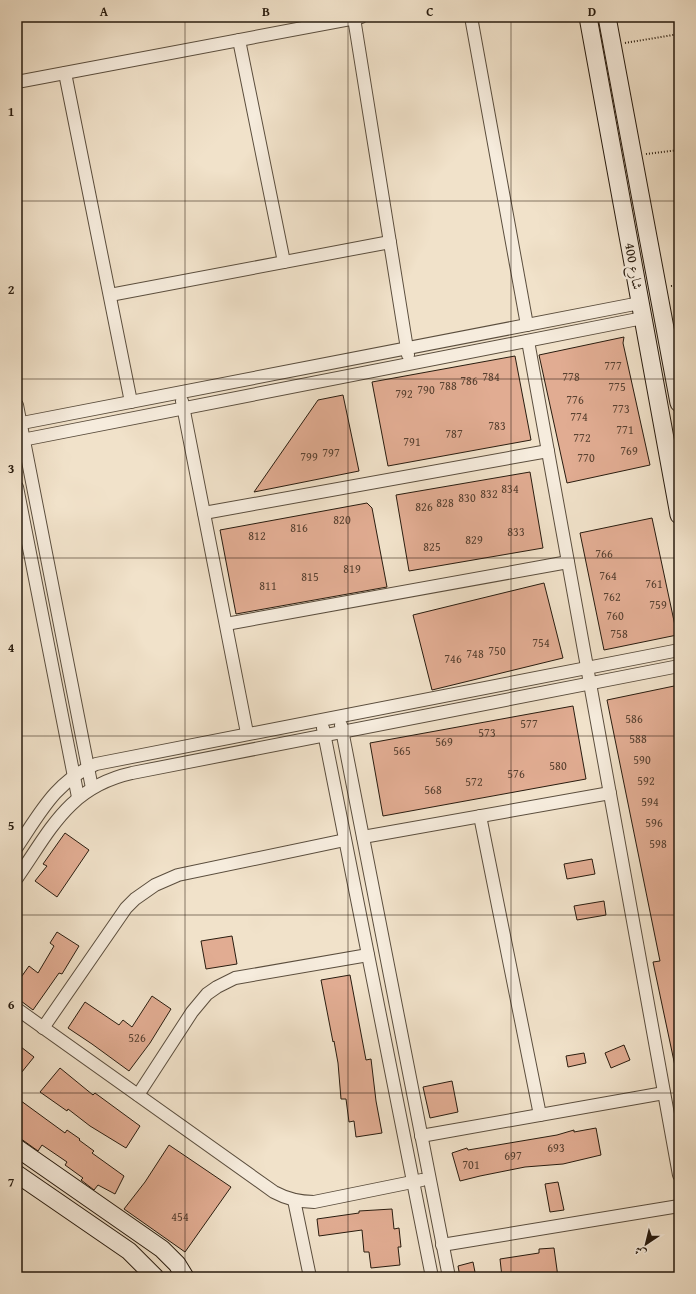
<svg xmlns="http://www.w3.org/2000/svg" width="696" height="1294" viewBox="0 0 696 1294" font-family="'Gentium Book Plus',Amiri,serif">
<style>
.building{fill:#e1ac92;stroke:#291c0f}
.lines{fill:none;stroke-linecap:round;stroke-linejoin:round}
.street-casing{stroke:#5b4e3e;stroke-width:14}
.secondary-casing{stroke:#291c0f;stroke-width:19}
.path{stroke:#291c0f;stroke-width:2;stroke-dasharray:1 2;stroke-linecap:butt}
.street{stroke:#f6ecdd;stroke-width:12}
.secondary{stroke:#f6ecdd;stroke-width:17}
.grid{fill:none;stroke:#291c0f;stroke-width:1;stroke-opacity:0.55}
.labels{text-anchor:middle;stroke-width:4;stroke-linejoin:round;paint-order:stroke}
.number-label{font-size:12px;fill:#574030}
.street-label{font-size:14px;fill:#291c0f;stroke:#f6ecdd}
.neatline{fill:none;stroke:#291c0f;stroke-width:1.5}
.grid-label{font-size:13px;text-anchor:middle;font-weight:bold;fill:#291c0f}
</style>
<rect width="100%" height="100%" fill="#f1e2ca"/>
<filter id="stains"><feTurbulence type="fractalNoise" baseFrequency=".005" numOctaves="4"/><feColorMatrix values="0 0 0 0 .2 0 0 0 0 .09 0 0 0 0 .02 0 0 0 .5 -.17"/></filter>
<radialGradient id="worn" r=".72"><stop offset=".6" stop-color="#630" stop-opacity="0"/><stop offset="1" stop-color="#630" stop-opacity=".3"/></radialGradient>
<g class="building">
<path d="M624,337l-1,6 27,122 -83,18 -28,-128z"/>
<path d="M515,356l16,84 -143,26 -16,-84z"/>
<path d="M343,395l16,76 -105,21 64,-92z"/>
<path d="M530,472l13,76 -134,23 -13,-76z"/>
<path d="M367,503l5,5 15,79 -151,27 -16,-84z"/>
<path d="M652,518l25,117 -73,15 -24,-117z"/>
<path d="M544,583l19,75 -131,32 -19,-75z"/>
<path d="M679,685v381h-4l-22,-104 7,-1 -53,-261z"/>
<path d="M573,706l13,73 -203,37 -13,-73z"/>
<path d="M65,833l24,17 -32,47 -22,-16 12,-15 -4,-2z"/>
<path d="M592,859l3,15 -28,5 -3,-15z"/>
<path d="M604,901l2,14 -29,5 -3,-14z"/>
<path d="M57,932l22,14 -17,28 -3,-1 -26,37 -16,-12v-15l12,-17 9,7 16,-27 -4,-3z"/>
<path d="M232,936l5,28 -31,5 -5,-28z"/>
<path d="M350,975l16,85 5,-1 5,42 6,32 -26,4 -2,-16 -5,1 -3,-23h-5l-3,-36 -4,-22 -1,1 -12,-62z"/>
<path d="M152,996l19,13 -21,34 -21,28 -37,-27 -24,-16 17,-26 34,23 4,-5 9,7z"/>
<path d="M624,1045l6,15 -19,8 -6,-15z"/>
<path d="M21,1047l13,10 -17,21v-25z"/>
<path d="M584,1053l2,10 -18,4 -2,-11z"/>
<path d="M60,1068l33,27 2,-2 45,33 -14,22 -36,-22 -22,-17 -1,2 -27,-19z"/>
<path d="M452,1081l6,31 -28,6 -7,-31z"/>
<path d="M17,1098l48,35 2,-3 13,9 -1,1 15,11 -2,2 32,23 -9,18 -17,-9 -4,5 -13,-10 2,-2 -18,-13 2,-3 -25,-17 -4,6 -21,-15z"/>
<path d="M596,1128l5,27 -38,9 -38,3 -45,9 -20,5 -8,-28 15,-5 1,2 89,-15 17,-5v2z"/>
<path d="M169,1145l62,42 -46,65 -61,-43 21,-27z"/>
<path d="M558,1182l6,28 -14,2 -5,-28z"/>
<path d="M392,1209l2,20 5,-1 2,19h-3l2,18 -29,3 -2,-16h-5l-2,-22 -43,6 -2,-17 42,-6v-2z"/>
<path d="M554,1248l4,29h-56l-2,-18 39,-6v-4z"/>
<path d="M473,1262l3,15h-16l-2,-11z"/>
</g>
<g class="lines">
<defs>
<g id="street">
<path d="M471,17l56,308"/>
<path d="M354,18l54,337"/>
<path d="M239,40l45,222"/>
<path d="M65,73l66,329"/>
<path d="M17,82l344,-65"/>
<path d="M110,295l280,-53"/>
<path d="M528,341l151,834"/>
<path d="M182,401l65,332"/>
<path d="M17,405l75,383"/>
<path d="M17,424l623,-121"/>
<path d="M17,441l626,-123"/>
<path d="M17,487l61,310"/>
<path d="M204,513l344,-62"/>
<path d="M226,624l342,-62"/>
<path d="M341,725l108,552"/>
<path d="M323,728l109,549"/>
<path d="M480,816l60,299"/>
<path d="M363,837l247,-44"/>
<path d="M17,847c23,-34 39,-66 79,-83l583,-114"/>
<path d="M17,878c34,-49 52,-91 115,-105l547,-107"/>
<path d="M17,1009l257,183c13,7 25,10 40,10l108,-22"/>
<path d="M43,1028l83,-120 9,-9 20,-14 23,-10 167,-35"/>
<path d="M138,1095l54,-83 15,-18 10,-7 18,-9 133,-23"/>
<path d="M421,1136l243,-43"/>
<path d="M294,1200l16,77"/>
<path d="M442,1245l237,-39"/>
</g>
<g id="secondary">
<path d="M588,17l91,498"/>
<path d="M607,17l72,386"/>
<path d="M17,1148l145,101 15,15 8,13"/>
<path d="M17,1174l112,77 26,26"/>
</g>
</defs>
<use href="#street" class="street-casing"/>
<use href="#secondary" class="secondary-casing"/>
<g class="path">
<path d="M625,43l54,-9"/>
<path d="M646,154l33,-4"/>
<path d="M671,286l8,-1"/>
</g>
<use href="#street" class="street"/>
<use href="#secondary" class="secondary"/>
</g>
<path class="grid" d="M185,17v1260M348,17v1260M511,17v1260M17,201h662M17,379h662M17,558h662M17,736h662M17,915h662M17,1093h662"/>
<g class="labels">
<g class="number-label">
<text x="613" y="370">777</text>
<text x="491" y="381">784</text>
<text x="571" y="381">778</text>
<text x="469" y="385">786</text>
<text x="448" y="390">788</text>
<text x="617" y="391">775</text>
<text x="426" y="394">790</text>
<text x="404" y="398">792</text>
<text x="575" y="404">776</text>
<text x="621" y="413">773</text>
<text x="579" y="421">774</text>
<text x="497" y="430">783</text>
<text x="625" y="434">771</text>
<text x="454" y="438">787</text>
<text x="582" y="442">772</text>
<text x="412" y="446">791</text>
<text x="629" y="455">769</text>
<text x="331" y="457">797</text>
<text x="309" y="461">799</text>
<text x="586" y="462">770</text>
<text x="510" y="493">834</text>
<text x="489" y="498">832</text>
<text x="467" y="502">830</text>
<text x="445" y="507">828</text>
<text x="424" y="511">826</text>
<text x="342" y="524">820</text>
<text x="299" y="532">816</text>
<text x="516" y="536">833</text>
<text x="257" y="540">812</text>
<text x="474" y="544">829</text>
<text x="432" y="551">825</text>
<text x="604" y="558">766</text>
<text x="352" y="573">819</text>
<text x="608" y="580">764</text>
<text x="310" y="581">815</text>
<text x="654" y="588">761</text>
<text x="268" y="590">811</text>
<text x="612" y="601">762</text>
<text x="658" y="609">759</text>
<text x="615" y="620">760</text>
<text x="619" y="638">758</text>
<text x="541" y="647">754</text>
<text x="497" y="655">750</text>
<text x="475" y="658">748</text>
<text x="453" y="663">746</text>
<text x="634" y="723">586</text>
<text x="529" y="728">577</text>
<text x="487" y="737">573</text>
<text x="638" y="743">588</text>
<text x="444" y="746">569</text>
<text x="402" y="755">565</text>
<text x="642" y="764">590</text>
<text x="558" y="770">580</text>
<text x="516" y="778">576</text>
<text x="646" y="785">592</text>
<text x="474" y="786">572</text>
<text x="433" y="794">568</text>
<text x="650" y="806">594</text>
<text x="654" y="827">596</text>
<text x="658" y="848">598</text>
<text x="137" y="1042">526</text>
<text x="556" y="1152">693</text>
<text x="513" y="1160">697</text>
<text x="471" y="1169">701</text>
<text x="180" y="1221">454</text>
</g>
<g class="street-label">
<text transform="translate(634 266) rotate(80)" y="5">شارع 400</text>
</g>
</g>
<rect width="696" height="1294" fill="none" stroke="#f1e2ca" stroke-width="44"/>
<g transform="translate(646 1244) rotate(215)" stroke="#f6ecdd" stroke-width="3" paint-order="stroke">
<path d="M0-3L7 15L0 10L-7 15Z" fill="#291c0f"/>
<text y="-6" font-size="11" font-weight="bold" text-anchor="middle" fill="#291c0f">ش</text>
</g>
<rect x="22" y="22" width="652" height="1250" class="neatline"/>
<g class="grid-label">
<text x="104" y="16">A</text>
<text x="266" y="16">B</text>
<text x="430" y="16">C</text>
<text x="592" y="16">D</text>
<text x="11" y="116">1</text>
<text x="11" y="294">2</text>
<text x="11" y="473">3</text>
<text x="11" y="652">4</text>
<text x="11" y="830">5</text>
<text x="11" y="1009">6</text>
<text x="11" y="1187">7</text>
</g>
<rect width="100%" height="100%" filter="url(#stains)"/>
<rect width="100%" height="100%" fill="url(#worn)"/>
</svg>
